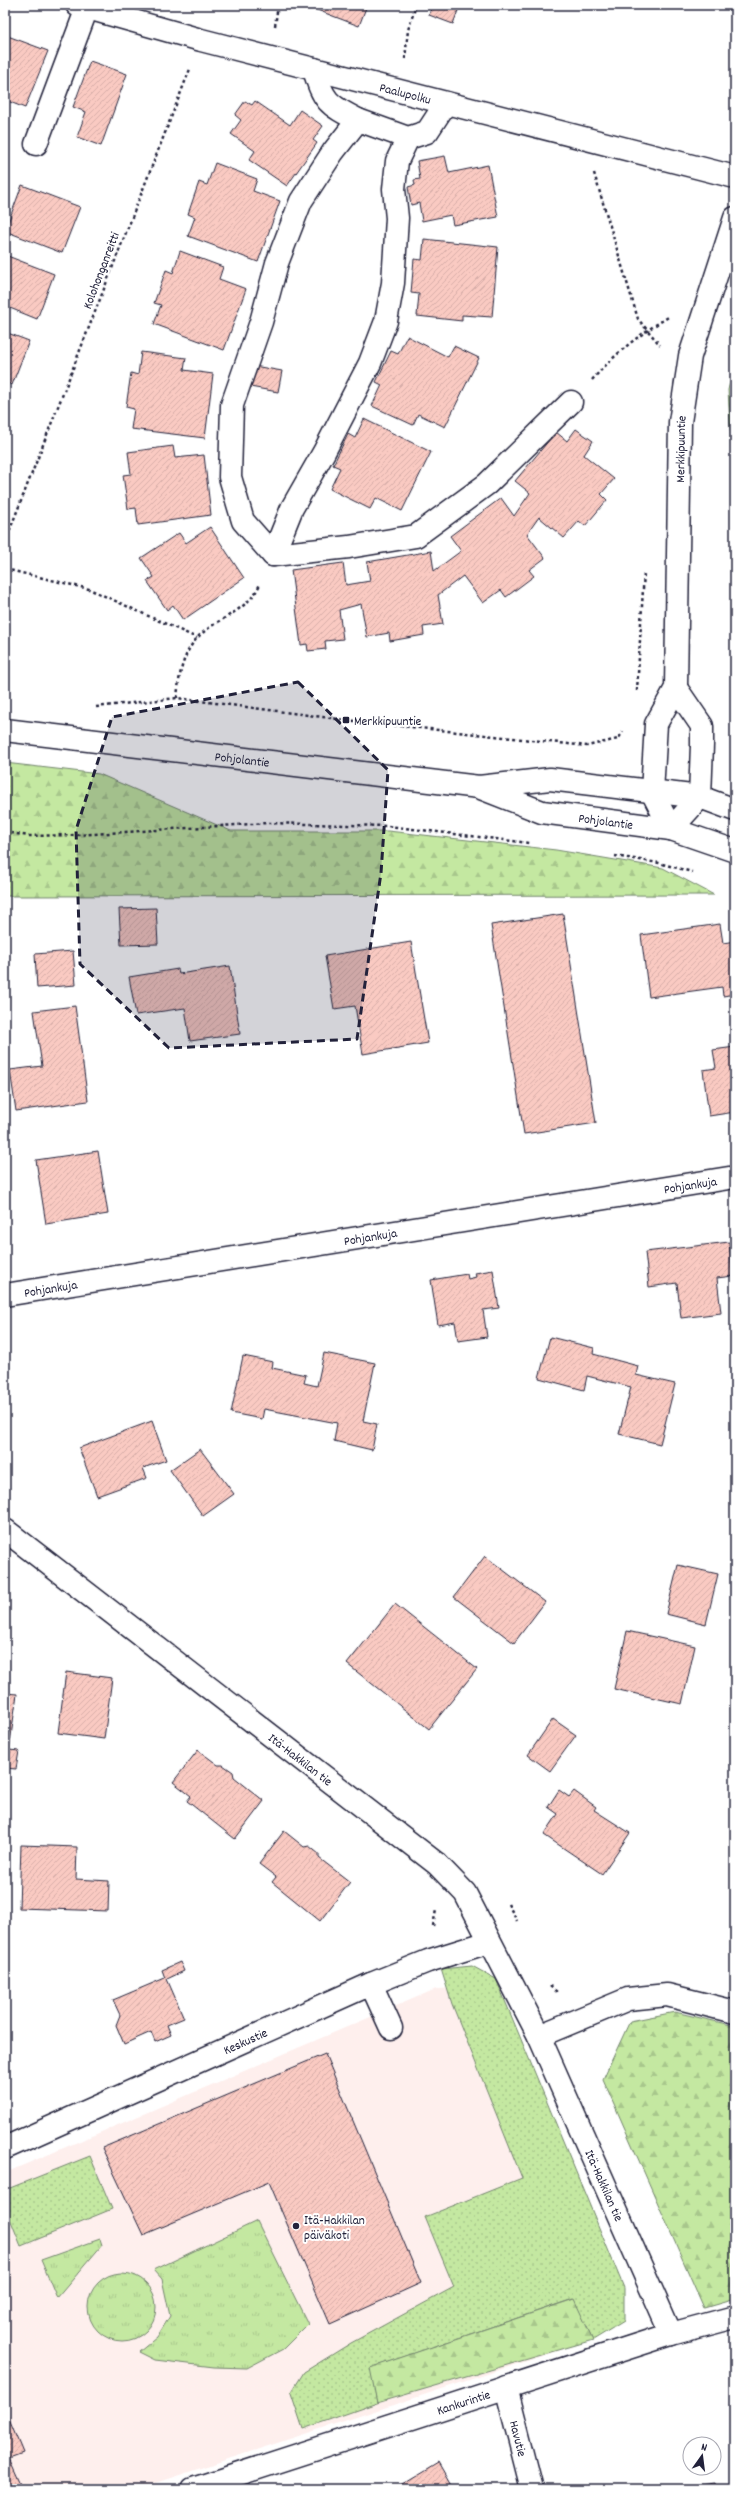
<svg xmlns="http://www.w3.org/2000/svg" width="740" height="2494" viewBox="0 0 740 2494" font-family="Dekko,sans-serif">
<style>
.built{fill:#feefed}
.grass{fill:url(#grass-dots);stroke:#73856e}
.forest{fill:url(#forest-firs);stroke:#73856e}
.park{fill:url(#park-tufts);stroke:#73856e}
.building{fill:url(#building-hatch);stroke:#22223b}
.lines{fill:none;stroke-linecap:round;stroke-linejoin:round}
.minor-casing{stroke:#22223b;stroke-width:25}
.path{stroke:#22223b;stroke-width:2.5;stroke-dasharray:3 3;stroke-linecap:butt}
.minor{stroke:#fff;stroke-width:22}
.marked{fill:#22223b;fill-opacity:0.2;stroke:#22223b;stroke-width:3;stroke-dasharray:8 5;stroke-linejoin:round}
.poi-dot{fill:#22223b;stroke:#fff;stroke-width:1.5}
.labels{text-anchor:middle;stroke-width:4;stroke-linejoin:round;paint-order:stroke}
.street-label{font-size:13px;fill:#22223b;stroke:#fff}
.poi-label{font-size:13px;fill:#22223b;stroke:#fff;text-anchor:start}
</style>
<defs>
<pattern id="grass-dots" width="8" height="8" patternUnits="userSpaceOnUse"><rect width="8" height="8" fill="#c4e8a1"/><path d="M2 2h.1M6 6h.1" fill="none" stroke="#a8c78c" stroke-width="1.8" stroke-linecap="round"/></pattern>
<pattern id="forest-firs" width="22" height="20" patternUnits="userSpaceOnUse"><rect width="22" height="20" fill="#c4e8a1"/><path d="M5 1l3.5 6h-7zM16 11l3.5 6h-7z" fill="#a8c78c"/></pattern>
<pattern id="park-tufts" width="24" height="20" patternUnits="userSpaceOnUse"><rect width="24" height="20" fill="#c4e8a1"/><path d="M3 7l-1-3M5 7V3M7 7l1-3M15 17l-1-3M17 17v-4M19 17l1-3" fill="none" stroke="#a8c78c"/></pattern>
<pattern id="building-hatch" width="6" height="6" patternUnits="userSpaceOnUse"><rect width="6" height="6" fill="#facac2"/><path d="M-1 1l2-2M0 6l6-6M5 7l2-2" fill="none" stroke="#d6ada8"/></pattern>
</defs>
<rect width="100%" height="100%" fill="#fff"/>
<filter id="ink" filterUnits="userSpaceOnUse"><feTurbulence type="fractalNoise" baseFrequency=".025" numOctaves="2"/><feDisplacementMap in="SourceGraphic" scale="8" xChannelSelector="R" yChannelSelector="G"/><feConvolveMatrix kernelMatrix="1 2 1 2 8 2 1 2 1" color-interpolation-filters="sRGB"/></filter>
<g filter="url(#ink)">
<path class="built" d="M462,1988l126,353 -451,148h-132v-316l431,-184z"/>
<g class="grass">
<path d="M472,1966l24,13 128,309v33l-31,19 -20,-41 -202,69 6,35 -74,26 -12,-36 13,-21 47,-29 103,-56 -29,-70 97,-39 -70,-174 -11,-35z"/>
<path d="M90,2156l22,53 -91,37 -16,-40v-16z"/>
</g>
<g class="forest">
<path d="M735,362v148l-7,-120z"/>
<path d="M5,763l94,11 132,57h157l168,19 107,18 51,27 -709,1z"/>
<path d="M675,2012l60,14v273l-31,9 -101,-229 27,-58z"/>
<path d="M574,2299l19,41 -216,63 -7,-35z"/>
</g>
<g class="park">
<path d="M257,2221l51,103 -25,25 -36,19 -33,-1 -59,-7 -16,-8 18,-15 13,-21 -8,-37 -8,-9z"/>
<path d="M100,2239l2,6 -45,53 -16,-38z"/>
<circle cx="122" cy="2307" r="34"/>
</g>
<g class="building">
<path d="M304,5h63l-8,21z"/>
<path d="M432,5h28l-7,19 -24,-9z"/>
<path d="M5,35l43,16 -23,57 -20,-8z"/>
<path d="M90,61l37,13 -26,72 -24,-9 9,-25 -13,-5z"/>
<path d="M245,101l7,4 3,-4 35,24 10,-15 23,16 -10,14 4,3 -30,43 -38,-26 6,-9 -24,-17 10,-14 -6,-5z"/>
<path d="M445,156l4,17 39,-8 10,52 -45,8 -2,-10 -29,6 -3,-18 -8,2 -3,-18 7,-2 -1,-5 6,-1 -3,-18z"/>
<path d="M215,163l42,16 -4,12 27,10 -22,61 -70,-26 7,-19 -7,-3 11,-32 8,3z"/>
<path d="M22,185l58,22 -18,46 -57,-22z"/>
<path d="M424,239l74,8 -6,70 -30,-2v6l-45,-5 2,-22 -8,-1 3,-34 8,1z"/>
<path d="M180,251l43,16 -4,12 27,10 -22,61 -70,-26 7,-19 -7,-2 12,-33 7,3z"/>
<path d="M5,255l49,19 -17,45 -32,-13z"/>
<path d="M5,332l24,9 -17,44 -7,-3z"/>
<path d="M407,336l41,21 6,-11 25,12 -34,69 -27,-13 -5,11 -41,-19 10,-21 -6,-3 15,-31 7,3z"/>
<path d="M141,352l45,6 -2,12 29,4 -8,64 -74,-9 3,-20 -8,-2 5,-34 7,2z"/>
<path d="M254,366l28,5 -4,21 -28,-5z"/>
<path d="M364,419l67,33 -29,59 -26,-13 -6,11 -40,-20 10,-21 -7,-3 15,-31 7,4z"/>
<path d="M576,429l17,12 -9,14 30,24 -13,15 6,6 -22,26 -6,-5 -15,17 -25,-21 -12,17 18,24 -16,12 5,6 -28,21 -5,-7 -18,13 -20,-27 -25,19 5,29 -20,3 1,8 -34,6 -1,-8 -22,4 -6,-33 -22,6 4,29 -18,2 1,8 -18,2 -1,-7 -6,1 -10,-75 52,-7 3,22 24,-4 -3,-19 64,-11 3,20 27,-20 -11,-15 51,-38 13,18 16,-23 -15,-12 41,-49 11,9z"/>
<path d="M173,446l2,12 29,-3 7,60 -73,10 -2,-17 -8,1 -5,-34 8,-1 -3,-22z"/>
<path d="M210,527l34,51 -61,42 -10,-15 -6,5 -20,-29 7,-4 -13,-19 38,-25 7,10z"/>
<path d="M156,908l2,36 -37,1 -2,-36z"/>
<path d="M563,914l33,209 -72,11 -33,-209z"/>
<path d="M720,924l3,19 12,-2v53l-12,2 -1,-9 -73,10 -8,-62z"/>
<path d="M411,942l17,101 -65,11 -8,-48 -21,3 -9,-53z"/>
<path d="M73,951l3,34 -39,3 -2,-34z"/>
<path d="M230,966l10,68 -50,7 -5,-33 -49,7 -7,-38 49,-8 1,5z"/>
<path d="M75,1006l13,95 -72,10 -6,-41 32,-4 -8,-55z"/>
<path d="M735,1047v65l-26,4 -6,-46 13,-2 -3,-18z"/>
<path d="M98,1151l10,63 -62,10 -10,-64z"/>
<path d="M729,1242l4,34 -16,2 4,35 -40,5 -4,-35 -28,4 -4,-35z"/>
<path d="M493,1270l6,38 -16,2 4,27 -29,4 -3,-19 -17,3 -7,-45 36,-6 1,5 8,-2 -1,-4z"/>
<path d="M550,1337l44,11 -1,6 45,12 -2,9 39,9 -15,60 -41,-10 12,-47 -44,-11 -3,14 -45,-12z"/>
<path d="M324,1353l51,10 -12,58 14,3 -5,26 -38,-9 3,-18 -73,-14 -2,10 -31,-6 12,-57 30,6 -1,6 34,7 -2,8 13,3z"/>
<path d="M152,1421l14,39 -23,8 4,10 -50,18 -18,-48z"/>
<path d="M200,1449l34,45 -31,22 -33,-46z"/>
<path d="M485,1556l60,46 -31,41 -60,-46z"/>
<path d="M678,1565l40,9 -12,50 -40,-10z"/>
<path d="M395,1604l82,65 -48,60 -82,-65z"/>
<path d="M627,1631l68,15 -13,58 -68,-15z"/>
<path d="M66,1672l46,6 -8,61 -46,-6z"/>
<path d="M5,1693l12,1 -8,56 10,1 -3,18 -11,-1z"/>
<path d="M553,1719l23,16 -26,36 -22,-16z"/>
<path d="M198,1750l20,15h5l10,7 1,5 30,24 -29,38 -48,-38 4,-5 -18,-14z"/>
<path d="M559,1790l10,7 5,-6 22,16 -2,3 36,23 -28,41 -58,-39 14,-21 -10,-7z"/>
<path d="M284,1831l20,16 5,-1 10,8v4l31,24 -30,39 -48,-39 4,-5 -17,-13z"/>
<path d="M21,1845l56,2 -1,32 33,2 -1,30 -89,-3z"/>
<path d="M180,1962l4,9 -17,8 17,39 -17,7 4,10 -16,7 -4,-10 -27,12 -8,-19 4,-10 -7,-15 52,-22 -3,-8z"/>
<path d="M325,2054l96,229 -91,41 -61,-142 -126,53 -41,-87z"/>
<path d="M5,2410l18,43 -14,5 14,31h-18z"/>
<path d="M438,2463l15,26h-54l-1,-2z"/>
<path d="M715,2483l1,6h-43z"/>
</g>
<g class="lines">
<defs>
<g id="minor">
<path id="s1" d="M77,5l124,35 534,137"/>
<path d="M314,69c9,32 14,36 44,51l-25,32 -32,49 -24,62 -16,59 -29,83 -2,72 13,44 30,34 76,-8 67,-11 71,-52 84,-82"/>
<path d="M358,120l50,18 19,-6 19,-29"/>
<path d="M36,144l51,-136"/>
<path d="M273,555l19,-47 32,-56 46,-89 16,-42 7,-38 4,-65 -3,-29 3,-28 11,-23"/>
<path id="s2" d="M5,730l474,57 71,-8 150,18 35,13"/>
<path id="s3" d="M481,788l61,24 129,17 64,22"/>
<path id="s4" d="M671,829l-19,-37 4,-68 20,-36 4,-266 10,-66 45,-138"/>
<path d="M671,829l29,-32 2,-52v-19l-26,-38"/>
<path id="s5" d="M5,1295l730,-118"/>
<path id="s6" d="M5,1530l432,334 28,29 74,143 89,-37 39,-4 68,17"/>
<path d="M371,1984l20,44"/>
<path id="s7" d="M539,2036l132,298"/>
<path id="s8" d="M5,2148l366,-164 57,-23 61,-19"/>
<path id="s9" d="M506,2387l26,102"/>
<path id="s10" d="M193,2489l478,-155 64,-17"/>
</g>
</defs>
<use href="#minor" class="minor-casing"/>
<g class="path">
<path d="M275,26l3,-21"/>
<path d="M405,59l3,-29 8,-25"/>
<path d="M594,173l44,146 22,26"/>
<path d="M592,380c25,-28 46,-45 78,-64"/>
<path d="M5,542l185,-473"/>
<path d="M5,569l84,20 108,49"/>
<path d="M637,691l7,-119"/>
<path d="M177,698c2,-22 5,-44 21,-61 20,-20 50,-25 62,-53"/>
<path d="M96,707l81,-9 169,22 241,26 31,-7 5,-7"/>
<path d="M5,832l23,4 49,-1 191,-12 120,3 141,17"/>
<path d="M615,856l44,7 33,9"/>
<path d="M508,1904l9,17"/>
<path d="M433,1926l3,-16"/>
<path d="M550,1986l7,6"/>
</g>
<use href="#minor" class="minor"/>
</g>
</g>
<path class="marked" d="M298,682l90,88 -7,103 -24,166 -188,9 -89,-84 -4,-134 36,-113z"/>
<g class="poi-dot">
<rect x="342" y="716" width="8" height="8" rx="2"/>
<circle cx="296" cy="2226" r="4"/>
</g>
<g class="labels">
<g class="street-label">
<text dy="5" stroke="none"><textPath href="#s1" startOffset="340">Paalupolku</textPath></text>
<text transform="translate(100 270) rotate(-69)" y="5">Kolohonganreitti</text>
<text dy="5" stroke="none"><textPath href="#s4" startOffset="390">Merkkipuuntie</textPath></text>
<text dy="5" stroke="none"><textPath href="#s2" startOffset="239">Pohjolantie</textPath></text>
<text dy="5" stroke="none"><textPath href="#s3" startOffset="130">Pohjolantie</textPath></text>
<text dy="5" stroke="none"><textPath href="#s5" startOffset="694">Pohjankuja</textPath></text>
<text dy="5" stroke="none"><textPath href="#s5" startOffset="370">Pohjankuja</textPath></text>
<text dy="5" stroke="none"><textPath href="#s5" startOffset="46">Pohjankuja</textPath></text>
<text dy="5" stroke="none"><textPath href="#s6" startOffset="374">Itä-Hakkilan tie</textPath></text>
<text dy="5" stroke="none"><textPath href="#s8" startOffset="263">Keskustie</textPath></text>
<text dy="5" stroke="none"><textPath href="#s7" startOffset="163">Itä-Hakkilan tie</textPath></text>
<text dy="5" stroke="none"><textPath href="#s10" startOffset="284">Kankurintie</textPath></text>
<text dy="5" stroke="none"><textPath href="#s9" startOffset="53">Havutie</textPath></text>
</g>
<g class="poi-label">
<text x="354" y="725">Merkkipuuntie</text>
<text x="304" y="2224">Itä-Hakkilan<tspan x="304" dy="15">päiväkoti</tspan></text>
</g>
</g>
<rect width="740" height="2494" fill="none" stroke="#fff" stroke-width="20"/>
<rect x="10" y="10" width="720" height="2474" fill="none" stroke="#22223b" stroke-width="1.5" filter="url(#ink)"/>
<g transform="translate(702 2456) rotate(14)"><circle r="19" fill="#ffffff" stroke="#a7a7b1"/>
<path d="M0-3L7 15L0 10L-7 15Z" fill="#22223b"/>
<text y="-6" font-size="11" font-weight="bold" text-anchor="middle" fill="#22223b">N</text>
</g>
</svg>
